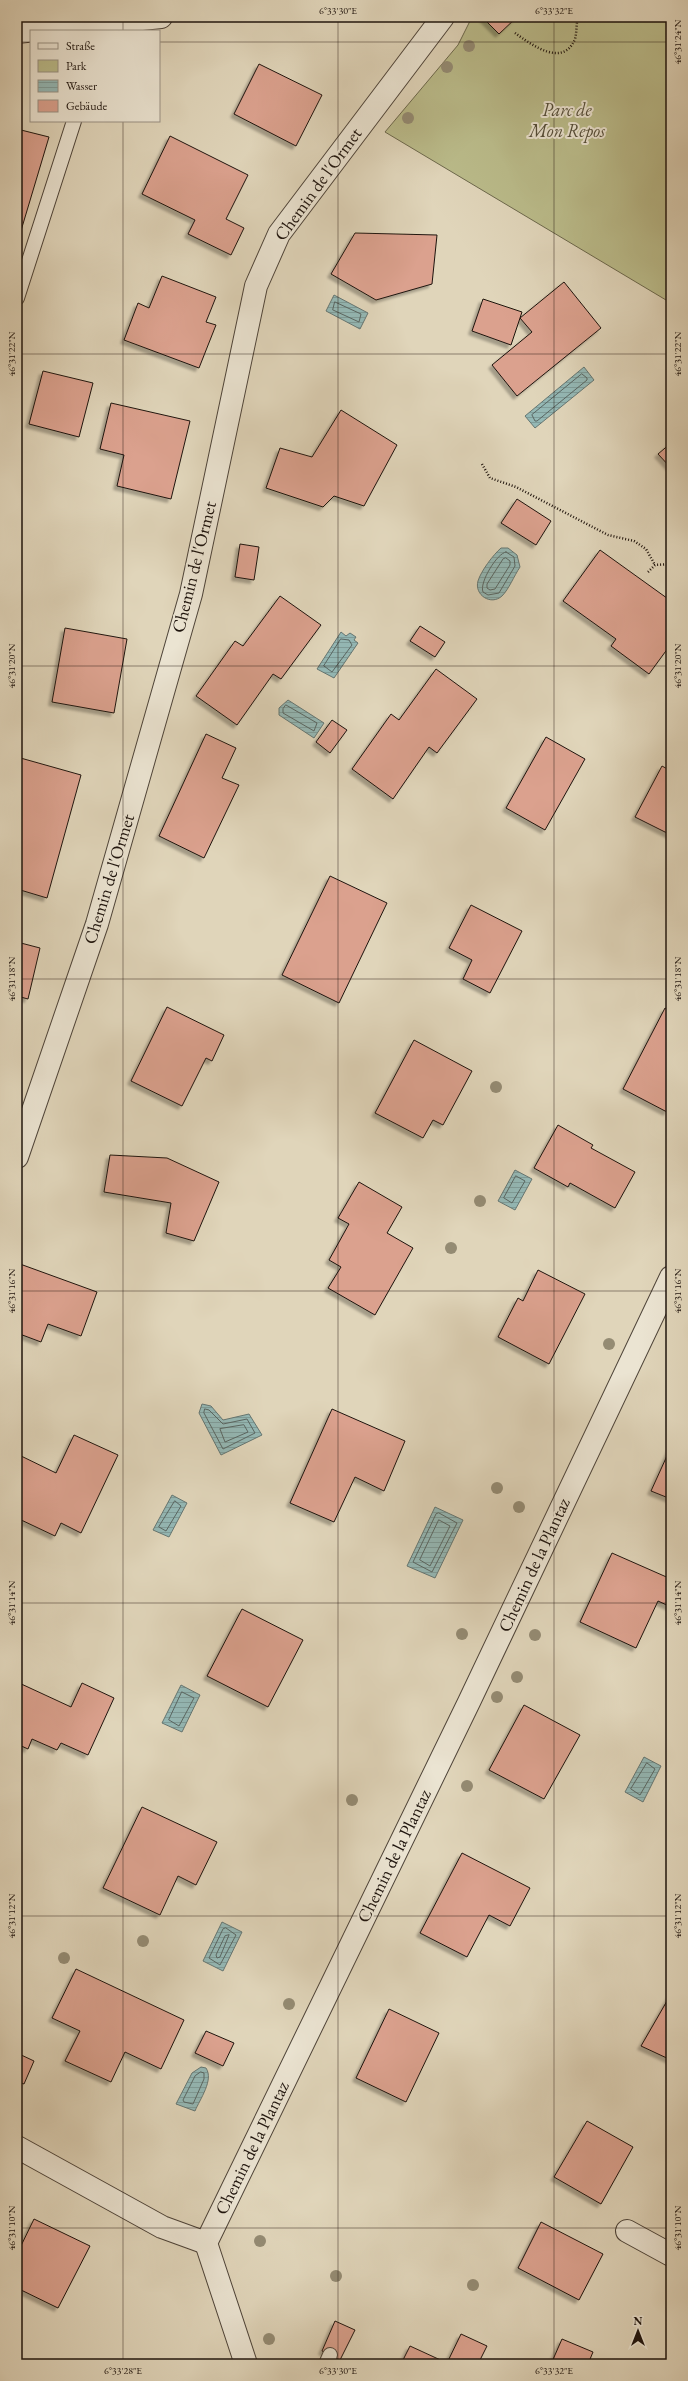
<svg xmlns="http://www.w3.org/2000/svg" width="688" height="2381" viewBox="0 0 688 2381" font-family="'EB Garamond',serif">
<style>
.green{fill:#babb8a;stroke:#6c684c}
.water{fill:url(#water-rules);stroke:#657672}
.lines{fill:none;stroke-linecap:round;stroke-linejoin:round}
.shore{stroke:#596662;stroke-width:1}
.building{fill:#dba18e;stroke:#1e140e;filter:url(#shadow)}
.lane-casing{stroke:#4e4439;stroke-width:16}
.street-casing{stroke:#4e4439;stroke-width:24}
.path{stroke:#1e140e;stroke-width:2.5;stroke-dasharray:1 2;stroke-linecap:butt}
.lane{stroke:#ebe4d2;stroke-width:14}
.street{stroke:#ebe4d2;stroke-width:22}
.tree{fill:#948b73}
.ticks{fill:none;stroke:#1e140e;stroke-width:1;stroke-opacity:0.45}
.labels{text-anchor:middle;stroke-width:4;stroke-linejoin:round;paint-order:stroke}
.park-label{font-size:18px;font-style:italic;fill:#554e39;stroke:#ebe4d2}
.street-label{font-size:18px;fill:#1e140e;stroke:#ebe4d2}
.neatline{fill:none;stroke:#1e140e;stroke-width:1.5}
.ticks-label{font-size:10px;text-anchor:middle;fill:#1e140e}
</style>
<defs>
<pattern id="water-rules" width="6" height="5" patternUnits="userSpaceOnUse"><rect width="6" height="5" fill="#94b8b5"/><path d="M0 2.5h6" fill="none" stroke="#7f9d9a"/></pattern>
<filter id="shadow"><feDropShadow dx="-3.5" dy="3.5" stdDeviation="1" flood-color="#0004"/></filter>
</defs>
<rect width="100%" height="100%" fill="#e0d5ba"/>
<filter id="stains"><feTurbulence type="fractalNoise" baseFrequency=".005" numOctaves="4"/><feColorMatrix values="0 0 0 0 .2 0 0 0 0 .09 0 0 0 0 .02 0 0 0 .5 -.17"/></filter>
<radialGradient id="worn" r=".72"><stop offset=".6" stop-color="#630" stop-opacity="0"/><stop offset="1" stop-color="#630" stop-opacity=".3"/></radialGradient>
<path class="green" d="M472,17h199v286l-286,-171 73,-87z"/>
<g class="water">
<path d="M334,295l34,18 -8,16 -34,-18z"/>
<path d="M584,367l10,13 -59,48 -10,-12z"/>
<path d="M501,548h7l9,7 3,12c-6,9 -11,22 -18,29 -11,10 -28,-1 -24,-15 3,-10 15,-26 23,-33z"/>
<path d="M341,632l5,4 4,-3 6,4 -2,3 4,3 -24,35 -17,-9z"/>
<path d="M288,700l36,23 -10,15 -35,-23v-7z"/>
<path d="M515,1170l17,9 -17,31 -17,-9z"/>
<path d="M202,1404l9,2 12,14 26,-6 13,21 -41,20 -22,-42z"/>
<path d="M172,1495l15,8 -18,34 -16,-7z"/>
<path d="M435,1507l28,13 -28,58 -28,-12z"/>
<path d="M181,1685l19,10 -18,37 -20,-9z"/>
<path d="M644,1757l17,9 -18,36 -18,-10z"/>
<path d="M222,1922l20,10 -19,39 -20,-10z"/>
<path d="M201,2067l5,1c8,12 -6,31 -11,43l-19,-7 16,-31z"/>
</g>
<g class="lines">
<g class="shore">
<path d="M335,302l26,12 -2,8 -26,-12z"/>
<path d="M582,374l5,4v2l-50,41h-2l-3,-6z"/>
<path d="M506,552l8,5 1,9 -16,27 -11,2 -5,-3c-4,-9 14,-39 23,-40z"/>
<path d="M506,558l4,3v4l-15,24 -5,1 -3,-2v-4l16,-25z"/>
<path d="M341,639l8,1 3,5 -20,27 -8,-6z"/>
<path d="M286,705l31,18 -3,8 -31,-18v-4z"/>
<path d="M516,1176l9,5 -13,22 -8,-5z"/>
<path d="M205,1409l4,1 14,14 24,-5 8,14 -32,16 -19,-36z"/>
<path d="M244,1425l4,7 -23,10 -5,-13z"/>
<path d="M175,1501l6,5 -15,25 -7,-4z"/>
<path d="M439,1513l18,10 -25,49 -19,-10 23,-48z"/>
<path d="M439,1520l11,6 -20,40 -10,-6z"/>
<path d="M182,1692l12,6 -15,28 -10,-6z"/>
<path d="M647,1763l8,6 -15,26 -9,-6z"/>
<path d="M226,1928l10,7 -16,30 -11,-7 14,-29z"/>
<path d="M229,1935l-9,22 -3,1 -1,-3 9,-19z"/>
<path d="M201,2072l3,1v6l-11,25 -9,-2 -1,-2 12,-24z"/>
</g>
</g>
<g class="building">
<path d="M482,17h35l-18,17z"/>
<path d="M259,64l63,31 -26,51 -62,-32z"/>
<path d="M17,129l32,8 -32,107z"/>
<path d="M170,136l78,39 -22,44 18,9 -13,27 -43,-21 7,-14 -53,-26z"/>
<path d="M355,233l82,2 -5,49 -56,16 -45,-26z"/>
<path d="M162,276l54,21 -10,25 10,3 -17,43 -75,-28 14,-37 11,5z"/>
<path d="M564,282l37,46 -84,68 -25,-31 40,-33 -12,-14z"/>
<path d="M483,299l39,13 -11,33 -39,-14z"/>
<path d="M43,371l50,12 -14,54 -50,-13z"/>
<path d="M111,403l79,18 -19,78 -54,-13 7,-31 -24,-6z"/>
<path d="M341,410l56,35 -33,61 -30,-10 -11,11 -57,-19 14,-40 32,9z"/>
<path d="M671,443v25l-13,-14z"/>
<path d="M517,499l34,22 -15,24 -35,-22z"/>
<path d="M240,544l19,3 -5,33 -19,-3z"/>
<path d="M600,550l71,51v43l-22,30 -38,-28 5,-7 -53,-38z"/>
<path d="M280,596l41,29 -40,54 -8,-5 -36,51 -41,-29 39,-55 8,5z"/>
<path d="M420,626l25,16 -10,15 -25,-16z"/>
<path d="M65,628l62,11 -13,74 -62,-11z"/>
<path d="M436,669l41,30 -40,54 -8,-6 -36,52 -41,-30 39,-55 8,6z"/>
<path d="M332,720l15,10 -17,23 -14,-11z"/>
<path d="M206,734l30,14 -14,30 17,7 -35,73 -45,-22z"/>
<path d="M546,737l39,22 -40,71 -39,-22z"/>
<path d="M17,757l64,18 -34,123 -30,-9z"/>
<path d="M662,766l9,5v64l-36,-18z"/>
<path d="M330,876l57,27 -48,100 -57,-28z"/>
<path d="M471,905l51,26 -32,62 -27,-14 9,-19 -23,-12z"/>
<path d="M17,942l23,6 -12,51 -11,-3z"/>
<path d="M167,1007l57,28 -12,26 -6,-3 -24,48 -51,-25z"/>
<path d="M665,1008l6,3v94l-4,7 -44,-23z"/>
<path d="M414,1040l58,31 -29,54 -10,-5 -10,18 -48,-25z"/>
<path d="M558,1125l35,20 -2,3 44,24 -20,36 -45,-25 -2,4 -34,-19z"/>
<path d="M110,1155l57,3 52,24 -25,59 -28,-8 5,-30 -67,-11z"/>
<path d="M359,1182l43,25 -15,26 26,15 -38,67 -47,-27 13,-21 -12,-7 20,-36 -11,-6z"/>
<path d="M20,1264l77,28 -16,44 -33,-12 -7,18 -24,-9v-59z"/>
<path d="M538,1270l47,24 -36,70 -51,-27 20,-39 5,3z"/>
<path d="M332,1409l73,32 -21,50 -29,-14 -21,45 -44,-19z"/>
<path d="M74,1435l44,20 -37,78 -20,-10 -6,13 -38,-18v-64l39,19z"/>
<path d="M671,1447v52l-20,-8z"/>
<path d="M612,1553l59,26v28l-13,-6 -22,47 -56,-26z"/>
<path d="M242,1609l61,31 -35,67 -61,-31z"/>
<path d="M17,1682l54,25 11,-24 32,15 -26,57 -27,-12 -4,7 -25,-11 -4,10 -11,-5z"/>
<path d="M524,1705l56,30 -36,64 -55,-29z"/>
<path d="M142,1807l75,35 -21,43 -18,-9 -18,39 -57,-27z"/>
<path d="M462,1853l68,35 -20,38 -21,-11 -22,42 -47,-24z"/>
<path d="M76,1969l108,51 -23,49 -36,-17 -14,30 -46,-21 15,-30 -28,-13z"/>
<path d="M671,1994v66l-30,-14z"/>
<path d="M389,2009l50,24 -33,69 -50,-24z"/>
<path d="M206,2031l28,12 -11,23 -28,-13z"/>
<path d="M17,2053l17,8 -10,23 -7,-3z"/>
<path d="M587,2121l46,26 -32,57 -47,-27z"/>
<path d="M34,2219l56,27 -32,62 -41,-20v-34z"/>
<path d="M541,2222l62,32 -24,46 -61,-32z"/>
<path d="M335,2321l20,9 -15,30 -18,-9z"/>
<path d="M461,2334l26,12 -9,18h-77l9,-18 37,17z"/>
<path d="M562,2339l31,13 -5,12h-37z"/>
</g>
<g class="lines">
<defs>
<g id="lane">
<path d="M17,298l57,-177"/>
<path d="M326,2364l4,-9"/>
</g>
<g id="street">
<path d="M17,32l144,-15"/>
<path d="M17,1157l80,-233 94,-330 65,-308 23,-52 164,-217"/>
<path d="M17,2147l145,80 44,16 263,-541 202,-425"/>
<path d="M627,2231l44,24"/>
<path d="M206,2243l40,121"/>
</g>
</defs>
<use href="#lane" class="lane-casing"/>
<use href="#street" class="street-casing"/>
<g class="path">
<path d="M515,33c17,12 48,35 60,6 2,-7 1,-15 3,-22"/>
<path d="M482,464l8,14 26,9 92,48 26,6 12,8 9,16"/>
<path d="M648,572l7,-7 16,-1"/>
</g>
<use href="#lane" class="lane"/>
<use href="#street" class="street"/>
</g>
<g class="tree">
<circle cx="469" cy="46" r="6"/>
<circle cx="447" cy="67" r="6"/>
<circle cx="408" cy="118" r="6"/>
<circle cx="496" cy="1087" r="6"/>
<circle cx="480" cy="1201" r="6"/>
<circle cx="451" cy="1248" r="6"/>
<circle cx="609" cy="1344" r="6"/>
<circle cx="497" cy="1488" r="6"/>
<circle cx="519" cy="1507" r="6"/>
<circle cx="462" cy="1634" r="6"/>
<circle cx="535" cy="1635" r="6"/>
<circle cx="517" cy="1677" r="6"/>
<circle cx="497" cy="1697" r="6"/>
<circle cx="467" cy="1786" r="6"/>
<circle cx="352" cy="1800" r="6"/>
<circle cx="143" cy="1941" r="6"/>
<circle cx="64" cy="1958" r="6"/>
<circle cx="289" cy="2004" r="6"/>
<circle cx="260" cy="2241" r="6"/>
<circle cx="336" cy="2276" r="6"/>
<circle cx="473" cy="2285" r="6"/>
<circle cx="269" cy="2339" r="6"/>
</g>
<path class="ticks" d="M123,17v14M338,17v2347M554,17v2347M17,42h14M159,42h512M123,121v2243M17,354h654M17,666h654M17,979h654M17,1291h654M17,1603h654M17,1916h654M17,2228h654"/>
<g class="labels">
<g class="park-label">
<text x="567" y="116">Parc de<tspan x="567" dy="21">Mon Repos</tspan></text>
</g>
<g class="street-label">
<text transform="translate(318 184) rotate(-54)" y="6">Chemin de l'Ormet</text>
<text transform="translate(194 567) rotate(-76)" y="6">Chemin de l'Ormet</text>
<text transform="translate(109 879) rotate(-73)" y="6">Chemin de l'Ormet</text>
<text transform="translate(534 1565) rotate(-65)" y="6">Chemin de la Plantaz</text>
<text transform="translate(394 1856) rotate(-64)" y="6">Chemin de la Plantaz</text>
<text transform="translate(252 2148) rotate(-64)" y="6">Chemin de la Plantaz</text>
</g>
</g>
<rect width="688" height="2381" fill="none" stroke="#e0d5ba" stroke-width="44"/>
<rect x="30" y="30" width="130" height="92" fill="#ebe4d2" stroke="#999184"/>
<rect x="38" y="43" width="20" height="6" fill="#ebe4d2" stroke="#999184"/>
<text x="66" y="50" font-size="12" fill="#1e140e">Straße</text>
<rect x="38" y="60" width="20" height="12" fill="#babb8a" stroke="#999184"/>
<text x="66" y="70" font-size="12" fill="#1e140e">Park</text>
<rect x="38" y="80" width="20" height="12" fill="url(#water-rules)" stroke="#999184"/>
<text x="66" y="90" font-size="12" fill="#1e140e">Wasser</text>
<rect x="38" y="100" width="20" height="12" fill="#dba18e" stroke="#999184"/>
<text x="66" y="110" font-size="12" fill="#1e140e">Gebäude</text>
<g transform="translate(638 2331)" stroke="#ebe4d2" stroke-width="3" paint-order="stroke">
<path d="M0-3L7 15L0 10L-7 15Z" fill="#1e140e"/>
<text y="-6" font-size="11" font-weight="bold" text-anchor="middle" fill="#1e140e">N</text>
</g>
<rect x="22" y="22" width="644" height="2337" class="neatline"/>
<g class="ticks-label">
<text x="338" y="14">6°33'30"E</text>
<text x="554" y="14">6°33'32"E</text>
<text transform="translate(677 42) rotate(-90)" y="4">46°31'24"N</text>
<text transform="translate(11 354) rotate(-90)" y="4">46°31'22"N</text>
<text transform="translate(677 354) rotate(-90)" y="4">46°31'22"N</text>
<text transform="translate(11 666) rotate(-90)" y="4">46°31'20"N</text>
<text transform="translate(677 666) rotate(-90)" y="4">46°31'20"N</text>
<text transform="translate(11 979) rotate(-90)" y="4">46°31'18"N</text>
<text transform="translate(677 979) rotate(-90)" y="4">46°31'18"N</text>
<text transform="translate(11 1291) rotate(-90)" y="4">46°31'16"N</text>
<text transform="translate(677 1291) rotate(-90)" y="4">46°31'16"N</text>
<text transform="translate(11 1603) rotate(-90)" y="4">46°31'14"N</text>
<text transform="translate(677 1603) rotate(-90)" y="4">46°31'14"N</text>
<text transform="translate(11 1916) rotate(-90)" y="4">46°31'12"N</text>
<text transform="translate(677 1916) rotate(-90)" y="4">46°31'12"N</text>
<text transform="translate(11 2228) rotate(-90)" y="4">46°31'10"N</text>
<text transform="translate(677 2228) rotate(-90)" y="4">46°31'10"N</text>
<text x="123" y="2374">6°33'28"E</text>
<text x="338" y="2374">6°33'30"E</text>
<text x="554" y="2374">6°33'32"E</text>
</g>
<rect width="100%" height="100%" filter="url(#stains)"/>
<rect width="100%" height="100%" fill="url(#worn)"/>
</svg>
